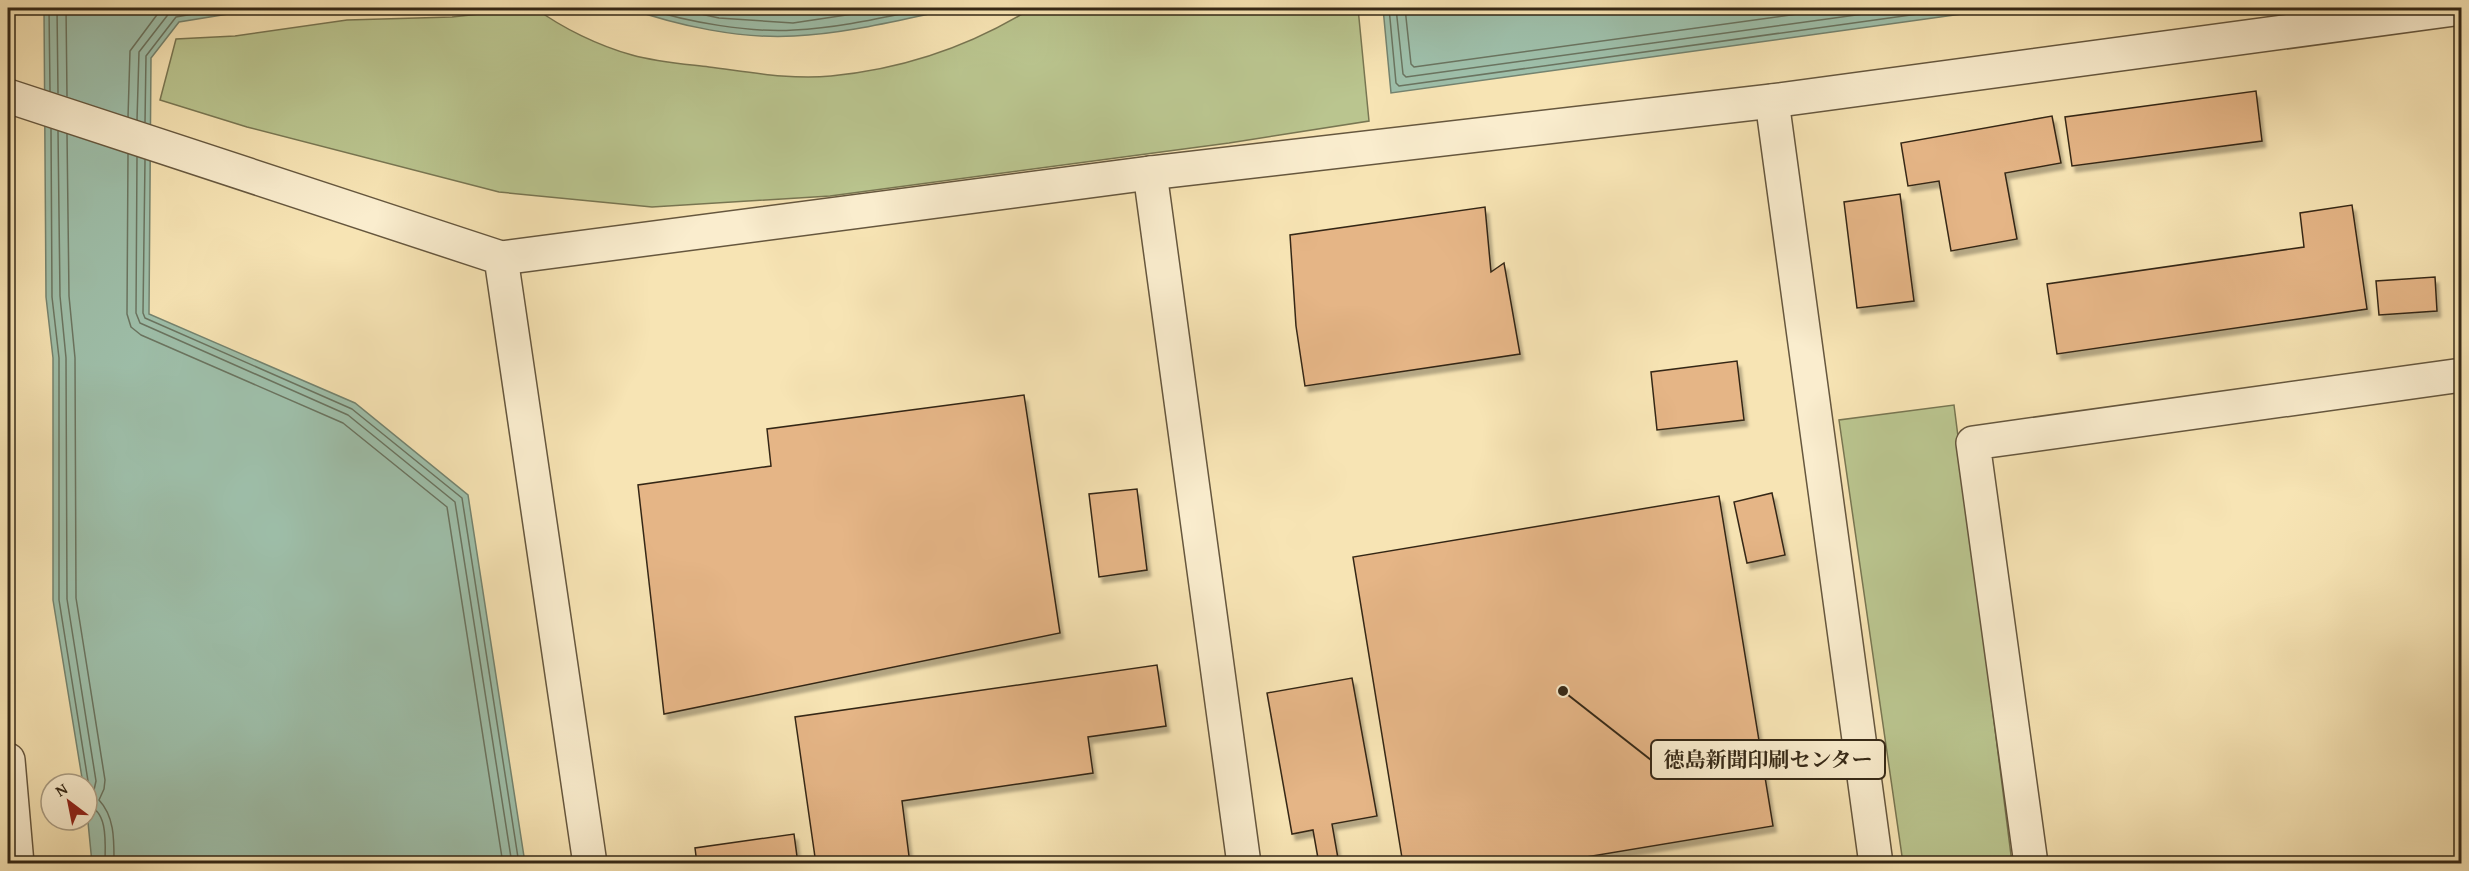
<svg xmlns="http://www.w3.org/2000/svg" width="2469" height="871" viewBox="0 0 2469 871" font-family="'Gentium Book Plus','Noto Serif JP',serif">
<style>
.green{fill:#bac58f;stroke:#787652;stroke-width:1.5}
.water{fill:#9ebfaa;stroke:#74836f;stroke-width:1.5}
.lines{fill:none;stroke-linecap:round;stroke-linejoin:round}
.shore{stroke:#6a7460;stroke-width:1.5}
.building{fill:#e5b586;stroke:#352816;stroke-width:1.5;filter:url(#shadow)}
.minor-casing{stroke:#66573e;stroke-width:36}
.minor{stroke:#faedce;stroke-width:33}
.leader{fill:none;stroke:#352816;stroke-width:2}
.callout-dot{fill:#352816;stroke:#faedce;stroke-width:2}
.callout{fill:#faedce;stroke:#352816;stroke-width:2}
.callout-label{font-size:21px;text-anchor:middle;font-weight:bold;fill:#352816}
</style>
<defs>
<filter id="shadow"><feDropShadow dx="3.5" dy="6" stdDeviation="1.5" flood-color="#0004"/></filter>
</defs>
<rect width="100%" height="100%" fill="#f7e4b4"/>
<filter id="stains"><feTurbulence type="fractalNoise" baseFrequency=".00333" numOctaves="4"/><feColorMatrix values="0 0 0 0 .2 0 0 0 0 .09 0 0 0 0 .02 0 0 0 .5 -.17"/></filter>
<radialGradient id="worn" r=".72"><stop offset=".6" stop-color="#630" stop-opacity="0"/><stop offset="1" stop-color="#630" stop-opacity=".3"/></radialGradient>
<g class="green">
<path d="M535,8c27,20 64,38 97,47 25,7 52,9 77,12 40,5 82,13 122,9 73,-7 140,-30 201,-68h326l11,113 -140,22 -399,53 -178,11 -153,-15 -252,-65 -87,-27 16,-61 59,-3 112,-16 105,-3z"/>
<path d="M1954,405l58,458h-109l-64,-443z"/>
</g>
<g class="water">
<path d="M44,8h221l-86,14 -28,36 -2,256 206,89 113,92 57,368h-433l-5,-51v-28h-4l-30,-184v-242l-7,-61z"/>
<path d="M628,8h319l-9,4c-47,10 -96,22 -144,24 -54,3 -116,-10 -166,-28z"/>
<path d="M1383,8h622l-614,85z"/>
</g>
<g class="lines">
<g class="shore">
<path d="M49,8l1,83"/>
<path d="M57,8l1,85"/>
<path d="M66,8l1,88"/>
<path d="M645,8c41,14 106,25 149,22 45,-2 91,-13 135,-22"/>
<path d="M673,8l46,10 74,5 100,-15"/>
<path d="M713,8l79,6 48,-6"/>
<path d="M1389,8l7,75 3,3 562,-78"/>
<path d="M1396,8l7,66 3,3 501,-69"/>
<path d="M1405,8l6,56 3,3 427,-59"/>
<path d="M128,117l2,-66 32,-43"/>
<path d="M137,120l2,-68 31,-40 13,-4"/>
<path d="M145,122l1,-66 30,-39 51,-9"/>
<path d="M51,129l1,168 7,61v242l29,181 -1,6"/>
<path d="M58,131l2,165 6,62 1,241 29,182 -2,9 -7,6"/>
<path d="M67,134l2,162 6,62 1,240 29,182 -1,9 -5,11c16,17 15,41 15,64"/>
<path d="M128,154l-1,160 4,13 10,8 202,88 104,84 56,357"/>
<path d="M137,157l-1,156 4,10 208,92 107,87 57,362"/>
<path d="M145,160l-2,153 2,5 207,91 110,89 57,366"/>
<path d="M87,806c22,4 18,40 18,58"/>
</g>
</g>
<g class="building">
<path d="M2256,91l6,50 -190,25 -7,-49z"/>
<path d="M2052,116l9,47 -56,10 12,66 -66,12 -12,-70 -31,5 -7,-43z"/>
<path d="M1900,194l14,107 -57,7 -13,-106z"/>
<path d="M2352,205l15,104 -310,45 -10,-70 257,-37 -4,-34z"/>
<path d="M1485,207l6,65 13,-9 16,91 -215,32 -9,-60 -6,-91z"/>
<path d="M2435,277l2,34 -58,4 -3,-34z"/>
<path d="M1737,361l7,59 -87,10 -6,-58z"/>
<path d="M1024,395l36,238 -396,81 -26,-229 133,-19 -4,-37z"/>
<path d="M1137,489l10,81 -48,7 -10,-83z"/>
<path d="M1772,493l13,62 -38,8 -13,-61z"/>
<path d="M1719,496l54,330 -229,38h-141l-50,-307z"/>
<path d="M1157,665l9,61 -78,11 5,36 -191,28 8,63h-94l-21,-147z"/>
<path d="M1352,678l25,138 -45,8 7,40h-20l-6,-34 -21,4 -25,-141z"/>
<path d="M794,834l4,30h-101l-2,-16z"/>
</g>
<g class="lines">
<defs>
<g id="minor">
<path d="M8,96l493,162 89,606"/>
<path d="M1772,101l104,763"/>
<path d="M1150,173l94,691"/>
<path d="M501,258l649,-85 622,-72 690,-93"/>
<path d="M8,760l9,104"/>
<path d="M2031,864l-58,-421 489,-68"/>
</g>
</defs>
<use href="#minor" class="minor-casing"/>
<use href="#minor" class="minor"/>
</g>
<path class="leader" d="M1563 691L1651 760"/>
<circle class="callout-dot" cx="1563" cy="691" r="6"/>
<rect class="callout" x="1651" y="740" width="234" height="39" rx="6"/>
<g class="callout-label">
<text x="1768" y="767">徳島新聞印刷センター</text>
</g>
<rect width="2469" height="871" fill="none" stroke="#f7e4b4" stroke-width="30"/>
<rect x="9" y="9" width="2451" height="853" fill="none" stroke="#352816" stroke-width="3"/>
<rect x="15" y="15" width="2439" height="841" fill="none" stroke="#352816" stroke-width="1.5"/>
<g transform="translate(69 802) rotate(328)"><circle r="28" fill="#faedce" stroke="#ab9e84" stroke-width="1.5"/>
<path d="M0-4.5L10 22L0 15L-10 22Z" fill="#8f2418"/>
<text y="-9" font-size="16" font-weight="bold" text-anchor="middle" fill="#352816">N</text>
</g>
<rect width="100%" height="100%" filter="url(#stains)"/>
<rect width="100%" height="100%" fill="url(#worn)"/>
</svg>
